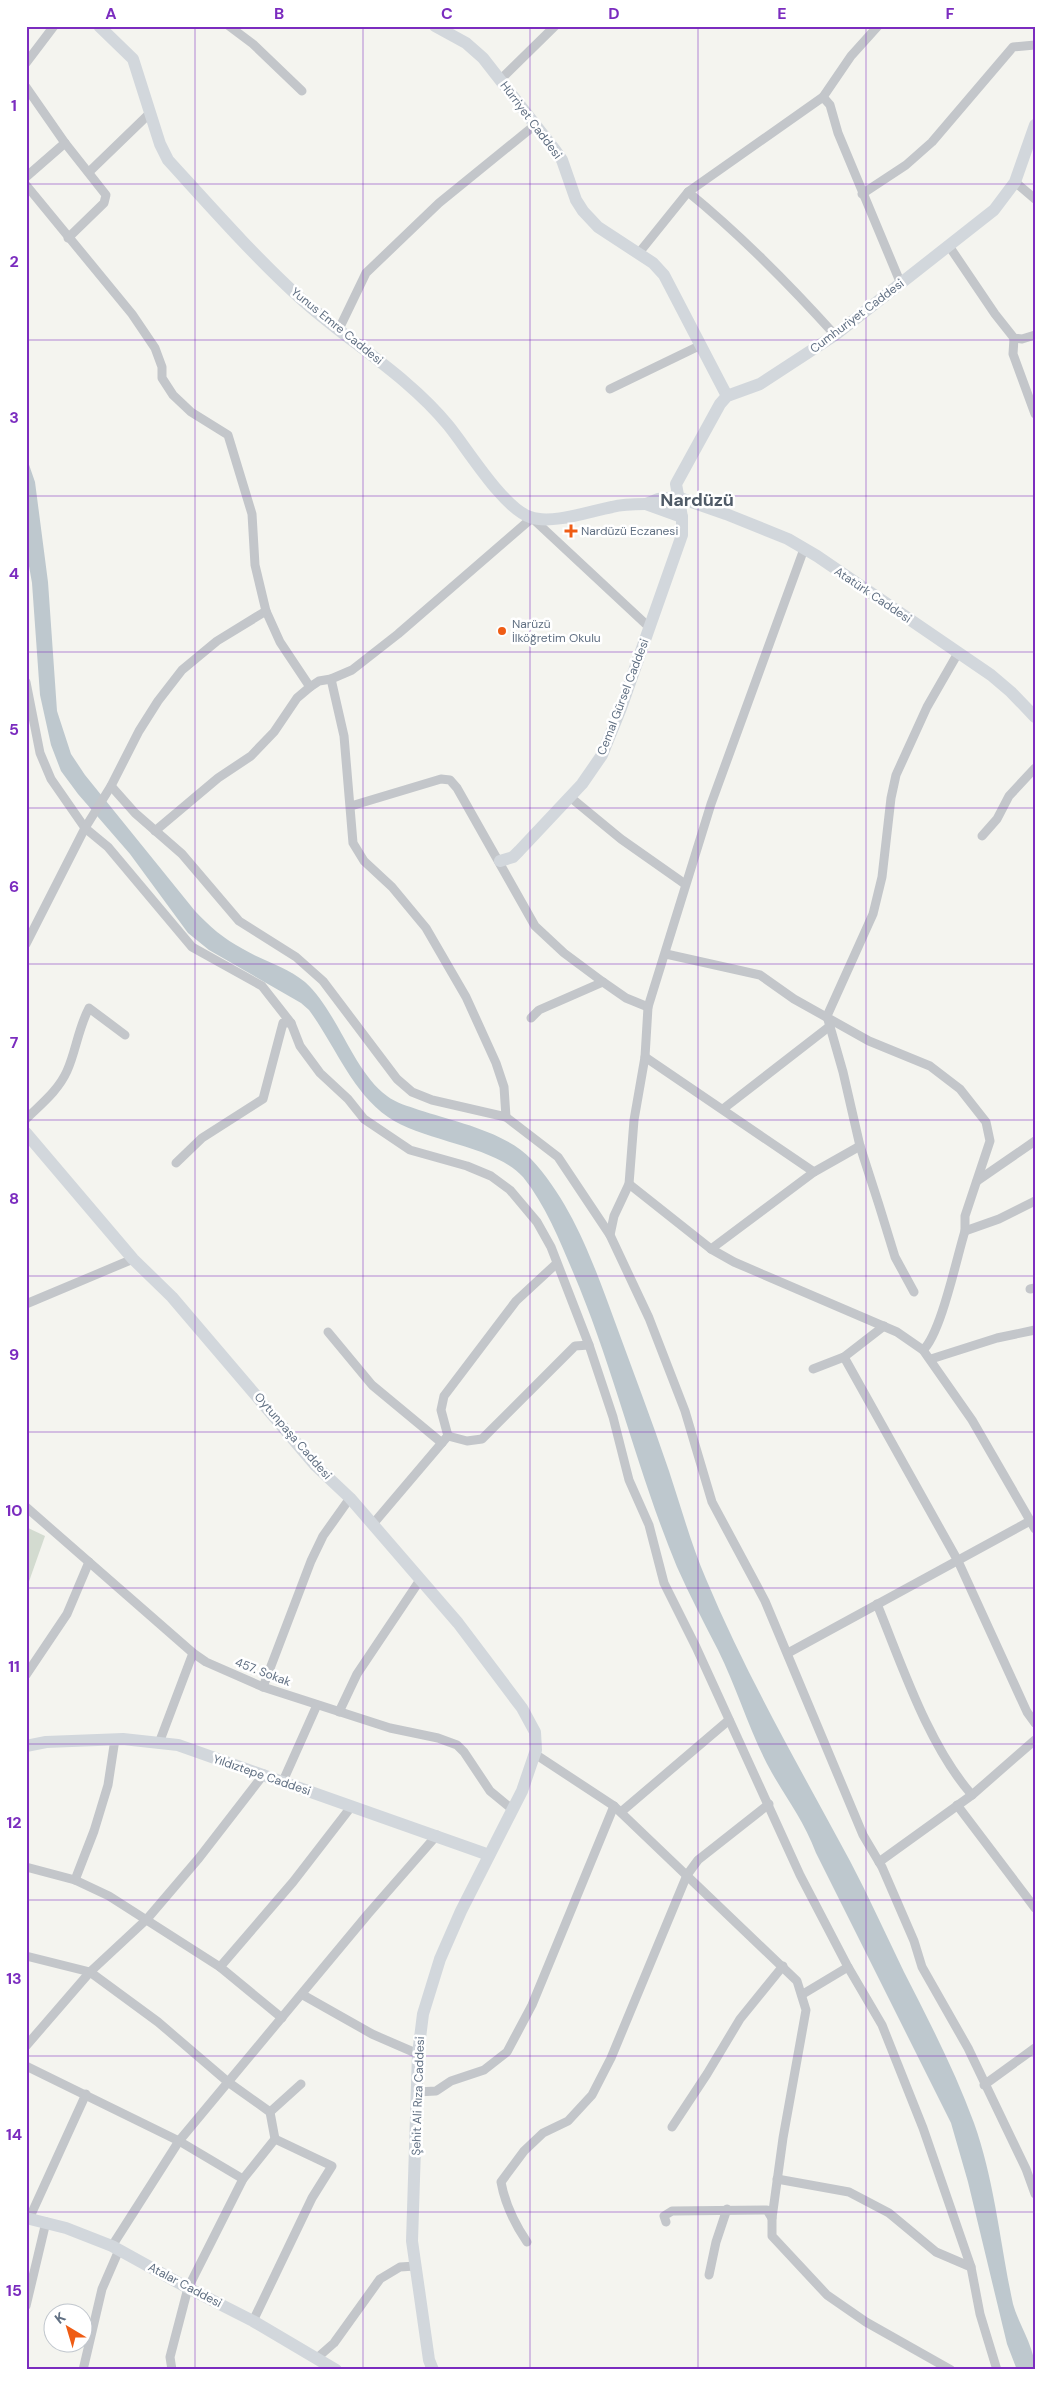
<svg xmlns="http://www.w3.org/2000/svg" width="1061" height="2396" viewBox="0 0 1061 2396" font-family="'DM Sans',sans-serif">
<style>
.green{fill:#d3dbd0}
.water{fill:#bec8ce}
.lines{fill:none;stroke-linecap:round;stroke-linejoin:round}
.street{stroke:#c3c6ca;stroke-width:9}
.secondary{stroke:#d2d7dc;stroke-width:12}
.grid{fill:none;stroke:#7b2cbf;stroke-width:1;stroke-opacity:0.55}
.poi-dot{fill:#ef5c14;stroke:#fff;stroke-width:2}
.labels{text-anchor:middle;stroke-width:5;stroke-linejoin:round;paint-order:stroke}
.street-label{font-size:12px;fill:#617083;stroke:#fff}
.poi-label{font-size:12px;fill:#617083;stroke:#fff;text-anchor:start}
.district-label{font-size:18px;font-weight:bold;fill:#4f5a67;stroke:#fff}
.neatline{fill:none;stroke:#7b2cbf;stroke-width:2}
.grid-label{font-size:16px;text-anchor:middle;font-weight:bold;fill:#7b2cbf}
</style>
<rect width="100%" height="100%" fill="#f4f4ef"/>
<path class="green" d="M26,1527l19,9 -19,54z"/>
<path class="water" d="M26,456l9,26 13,100 9,129 14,43 14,21 110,136c14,15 29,28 48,38 20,12 44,18 62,33 33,30 48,89 82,114 9,7 21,10 32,14 34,11 87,22 112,49 42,45 63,106 84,163 18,49 37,99 54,149 12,36 22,73 37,108 41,98 94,189 144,282 19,36 36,74 54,111 25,49 51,99 70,151 21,59 26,121 39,181 6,22 22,43 22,66h-18l-10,-26 -39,-162 -17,-59 -135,-270c-12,-32 -28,-52 -44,-80 -22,-39 -34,-83 -54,-123 -14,-27 -28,-54 -41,-83 -40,-96 -63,-199 -104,-295 -13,-31 -28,-68 -50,-95 -29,-32 -99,-35 -135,-60 -37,-26 -53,-72 -79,-107l-8,-7 -92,-53 -21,-17 -58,-79 -52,-60 -17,-23 -10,-26 -11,-50 -8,-112 -6,-34z"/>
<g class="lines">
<g class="street">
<path d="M229,26l24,18 49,47"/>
<path d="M26,63l28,-37"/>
<path d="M501,79l54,-53"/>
<path d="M26,87l39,56 41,52 -2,8 -36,35"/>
<path d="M823,97l28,-41 27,-30"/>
<path d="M89,172l61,-59"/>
<path d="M26,177l39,-34"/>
<path d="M1015,182l20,17"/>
<path d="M26,185l106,129 23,34 7,19v11l11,17 18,17 37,23 24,79 3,51 11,46 14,31 30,45"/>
<path d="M688,192c54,44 101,92 147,143"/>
<path d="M862,194l44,-29 26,-23 81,-95 22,-2"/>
<path d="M949,246l46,68 19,24 8,1 13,-4"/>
<path d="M638,254l50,-62 135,-95 7,8 8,28 63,151"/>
<path d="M339,329l27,-56 73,-70 96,-78"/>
<path d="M1014,338l-1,16 22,60"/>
<path d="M610,389l91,-44"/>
<path d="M331,679l13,57 9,107 11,18 28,26 34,41 40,69 30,66 8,24 2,30"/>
<path d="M26,682l14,71 11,26 34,49 23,19 84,100 70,39 29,37 9,23 20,27 28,26 16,20 46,31 57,16 24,10 19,14 27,32 14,25 38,98 24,72 16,63 20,45 15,58 32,64 104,228 48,92"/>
<path d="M111,786l24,27 47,41 57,67 57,36 27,24 74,98 15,13 20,8 74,17 52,40 52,78 39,83 36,93 27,91 53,99 98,234 19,32 32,74 8,26 46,81 58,121 9,25"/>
<path d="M570,797l51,42 64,45"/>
<path d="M351,806l90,-27 9,1 7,8 78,138 29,27 39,29 23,16 22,9"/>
<path d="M155,831l63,-53 33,-22 23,-24 23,-34 13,-11 9,-6 12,-2 21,-9 46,-36 134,-116 118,110"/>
<path d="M982,836l15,-17 12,-23 26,-28"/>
<path d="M26,944l59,-116 26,-42 28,-55 19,-30 24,-31 35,-29 49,-30"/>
<path d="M666,954l94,21 34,24 75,42 61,25 30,23 26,33 4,19 -25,75v15c-8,25 -24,103 -42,119"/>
<path d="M531,1018l8,-8 64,-28"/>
<path d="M645,1057l169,115"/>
<path d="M723,1109l107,-83"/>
<path d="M26,1119c15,-15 32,-28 41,-48 9,-20 11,-42 22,-63l36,27"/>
<path d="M176,1163l26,-25 61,-39 20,-76h8"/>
<path d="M977,1181l58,-40"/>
<path d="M629,1184l82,65 23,13 163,70 26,18 49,70 63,109"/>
<path d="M965,1231l34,-12 36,-18"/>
<path d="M610,1235l4,-19 15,-32 5,-64 11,-63 3,-50 63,-203 93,-255"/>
<path d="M711,1249l103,-77 46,-26"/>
<path d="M1030,1289l5,-1"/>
<path d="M914,1292l-19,-35 -16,-52 -19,-59 -17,-74 -16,-56 46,-102 9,-37 9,-79 5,-23 31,-68 31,-54"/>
<path d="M26,1304l107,-45"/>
<path d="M328,1332l44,53 70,58"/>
<path d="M844,1357l114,204 69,151 8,11"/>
<path d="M931,1359l66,-21 38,-8"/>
<path d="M813,1369l31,-12 40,-31"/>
<path d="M448,1436l-7,-26 3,-14 72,-95 40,-37"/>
<path d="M448,1436l19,5 15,-2 93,-93 14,-1"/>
<path d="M26,1507l167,146 13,9 57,25 127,41 48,10 19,7 7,7 26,39 23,19"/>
<path d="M373,1524l73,-86"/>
<path d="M877,1604c25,61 51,141 95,191"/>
<path d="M788,1653l242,-132"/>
<path d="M26,1675l41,-61 22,-52"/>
<path d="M263,1687l48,-126 12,-25 27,-38"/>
<path d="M339,1712l18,-38 63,-94"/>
<path d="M159,1743l34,-90"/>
<path d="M535,1754l79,52 183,175 9,29 -23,128 -11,80v18l55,59 39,27 85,48"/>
<path d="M283,1781l34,-76"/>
<path d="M957,1805l78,103"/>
<path d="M621,1812l108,-92"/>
<path d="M879,1862l93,-67 63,-55"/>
<path d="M26,1867l49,13 34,16 111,71 62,51"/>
<path d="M75,1880l19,-49 14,-46 7,-46"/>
<path d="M26,1956l64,16 68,50 70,60 42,30 5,27"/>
<path d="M220,1967l73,-85 58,-75"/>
<path d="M803,1994l45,-27 34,58 41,103 48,139 9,47 17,56"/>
<path d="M303,1995l69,39 46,20"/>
<path d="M26,2046l64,-74 57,-53 52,-61 65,-84"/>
<path d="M26,2066l153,75 64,38"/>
<path d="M984,2085l51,-37"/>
<path d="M417,2092l19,-1 15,-10 33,-11 23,-18 25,-47 82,-199"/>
<path d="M270,2112l31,-28"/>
<path d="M672,2127l35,-53 33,-55 43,-53"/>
<path d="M777,2179l72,13 40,21 47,39 35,15"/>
<path d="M29,2219l57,-125"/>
<path d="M666,2222l-2,-6 8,-5 95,-1 5,8"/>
<path d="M527,2242c-13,-19 -22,-38 -26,-60l23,-31 19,-18 25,-12 24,-26 19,-37 76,-183 11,-15 71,-56"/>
<path d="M112,2246l67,-105 189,-227 69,-79"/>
<path d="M709,2275l7,-33 11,-33"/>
<path d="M26,2306l20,-84"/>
<path d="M317,2358l17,-15 46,-64 20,-12 15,-1"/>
<path d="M83,2370l19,-81 17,-39"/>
<path d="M172,2370l-2,-13 18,-69 55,-109 32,-40 57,27 -20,32 -59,123"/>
</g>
<g class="secondary">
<path d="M99,26l34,33 27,85 8,16c42,46 85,95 131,137 48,44 107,77 149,128 19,23 55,83 82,92 22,8 60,-6 82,-10 11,-3 22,-3 34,-3"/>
<path d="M435,26l31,17 17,15 72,92 7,10 14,40 7,11 15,16 55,36 11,12 63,121"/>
<path d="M682,517l-36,-13 12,-5 19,-2 49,17 62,25 29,17 174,119 20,17 24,25"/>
<path d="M500,861l13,-4 6,-6 63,-67 20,-29 19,-47 61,-173v-18l-6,-33 44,-80 7,-8 33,-12 75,-49 159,-125 21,-28 20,-57"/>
<path d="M26,1133l107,126 39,38 144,169 34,32 108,125 64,85 13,24 1,18 -14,41 -61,120 -21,48 -17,55 -5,40 -6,187 17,119 4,10"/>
<path d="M26,1746l20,-4 77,-3 55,6 311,110"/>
<path d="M26,2218l40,10 46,18 76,42 65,33 83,49"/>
</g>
</g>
<path class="grid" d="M195,26v2344M363,26v2344M530,26v2344M698,26v2344M866,26v2344M26,184h1009M26,340h1009M26,496h1009M26,652h1009M26,808h1009M26,964h1009M26,1120h1009M26,1276h1009M26,1432h1009M26,1588h1009M26,1744h1009M26,1900h1009M26,2056h1009M26,2212h1009"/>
<g class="poi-dot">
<path d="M568.5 523.5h5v5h5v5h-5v5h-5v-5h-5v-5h5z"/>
<circle cx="502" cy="631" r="5"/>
</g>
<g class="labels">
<g class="street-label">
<text transform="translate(531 120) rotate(53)" y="4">Hürriyet Caddesi</text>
<text transform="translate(857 316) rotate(-37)" y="4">Cumhuriyet Caddesi</text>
<text transform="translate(337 326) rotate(39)" y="4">Yunus Emre Caddesi</text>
<text transform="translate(873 595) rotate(34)" y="4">Atatürk Caddesi</text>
<text transform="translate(623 697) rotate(-69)" y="4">Cemal Gürsel Caddesi</text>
<text transform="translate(293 1436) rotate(49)" y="4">Oytunpaşa Caddesi</text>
<text transform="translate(263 1672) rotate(21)" y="4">457. Sokak</text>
<text transform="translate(262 1775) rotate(19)" y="4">Yıldıztepe Caddesi</text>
<text transform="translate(418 2096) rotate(-88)" y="4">Şehit Ali Rıza Caddesi</text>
<text transform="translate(185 2285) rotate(28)" y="4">Atalar Caddesi</text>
</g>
<g class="poi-label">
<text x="581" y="535">Nardüzü Eczanesi</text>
<text x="512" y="628">Narüzü<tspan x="512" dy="14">İlköğretim Okulu</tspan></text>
</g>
<g class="district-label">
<text x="697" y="506">Nardüzü</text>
</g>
</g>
<rect width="1061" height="2396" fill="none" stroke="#ffffff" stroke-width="55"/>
<g transform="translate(68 2328) rotate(322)"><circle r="24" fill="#ffffff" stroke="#c0c6cd"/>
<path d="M0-4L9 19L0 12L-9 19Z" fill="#ef5c14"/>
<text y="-8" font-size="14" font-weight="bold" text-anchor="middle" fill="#617083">K</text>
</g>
<rect x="28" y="28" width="1006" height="2340" class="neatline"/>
<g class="grid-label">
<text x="111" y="19">A</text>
<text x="279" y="19">B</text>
<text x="447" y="19">C</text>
<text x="614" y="19">D</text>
<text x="782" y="19">E</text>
<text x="950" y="19">F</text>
<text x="14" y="111">1</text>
<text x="14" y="267">2</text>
<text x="14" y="423">3</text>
<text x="14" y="579">4</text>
<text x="14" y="735">5</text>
<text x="14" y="892">6</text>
<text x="14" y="1048">7</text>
<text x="14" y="1204">8</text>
<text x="14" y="1360">9</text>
<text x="14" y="1516">10</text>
<text x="14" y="1672">11</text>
<text x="14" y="1828">12</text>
<text x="14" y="1984">13</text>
<text x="14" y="2140">14</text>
<text x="14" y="2296">15</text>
</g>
</svg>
